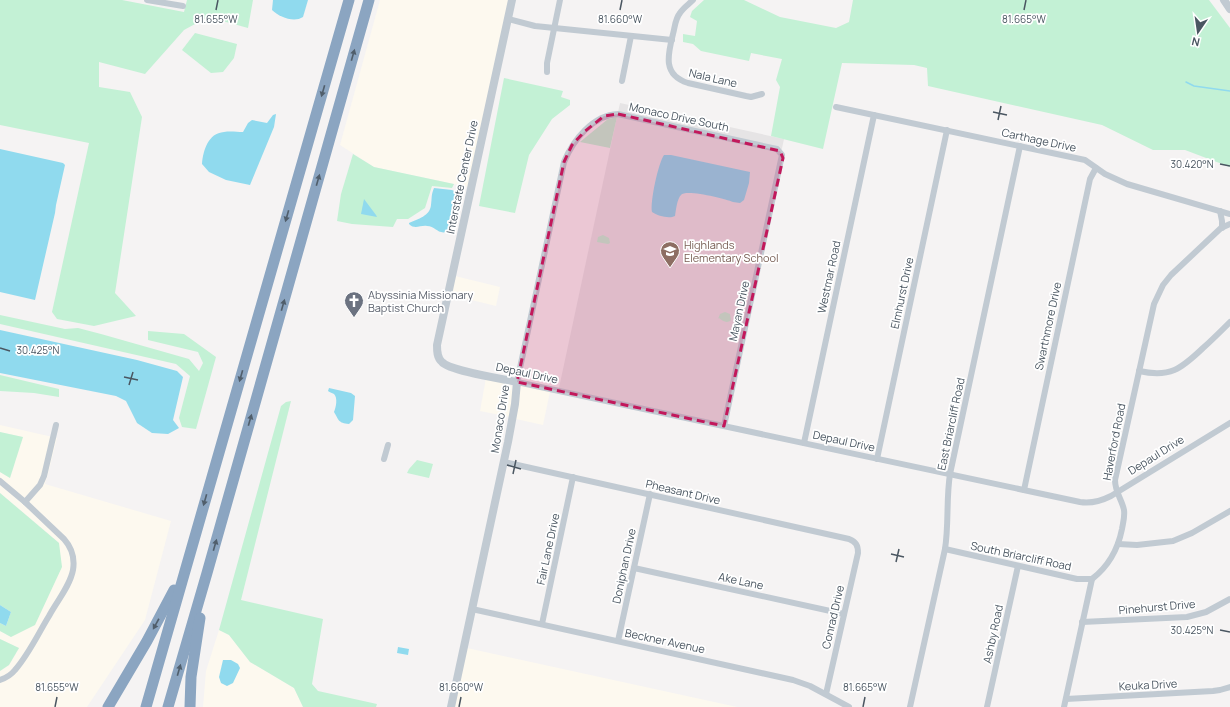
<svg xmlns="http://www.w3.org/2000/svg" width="1230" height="707" viewBox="0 0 1230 707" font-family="Manrope,sans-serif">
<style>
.commercial{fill:#fdf9ef}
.education{fill:#e6e4e5}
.green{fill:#c3f1d5}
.water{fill:#90daee}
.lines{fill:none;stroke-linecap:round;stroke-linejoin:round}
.stream{stroke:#90daee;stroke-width:1.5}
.minor{stroke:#c1cad2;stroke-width:6}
.tertiary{stroke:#c1cad2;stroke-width:8}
.motorway{stroke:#8ba5c1;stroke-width:11}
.oneway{fill:#505e6b}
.marked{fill:#c2185b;fill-opacity:0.2;stroke:#c2185b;stroke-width:3;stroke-dasharray:8 5;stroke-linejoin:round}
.ticks{fill:none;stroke:#4a5661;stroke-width:1.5}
.labels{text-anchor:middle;stroke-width:3.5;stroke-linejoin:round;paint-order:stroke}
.street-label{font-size:11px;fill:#4a5661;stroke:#fff}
.education-label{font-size:11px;fill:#785e54;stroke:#fff;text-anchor:start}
.worship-label{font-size:11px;fill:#5b616d;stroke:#fff;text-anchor:start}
.ticks-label{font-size:10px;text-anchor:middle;fill:#4a5661;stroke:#fff;stroke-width:3.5;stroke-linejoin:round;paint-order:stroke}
</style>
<rect width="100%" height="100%" fill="#f5f3f3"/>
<g class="commercial">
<path d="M380,0h129l-41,187 -94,-20 -34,-22z"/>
<path d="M455,276l45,11 -4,19 -45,-11z"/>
<path d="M486,378l23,6 3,2 1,3 -3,28 -30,-6z"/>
<path d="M521,381l30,6 -8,38 -27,-6z"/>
<path d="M0,425l57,13 -9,36 -3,10 126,37 -26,99 -58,87h-87v-36l9,-6 10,-17 -19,-9v-8l11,6 48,-94 -59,-50v-21l10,6 12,-41 -22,-5z"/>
<path d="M219,630l10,5 21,27 44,26 9,19h-100l3,-36z"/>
<path d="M467,648l270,59h-283z"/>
</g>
<path class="education" d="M620,103l164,36 -62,284 -163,-35z"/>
<g class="green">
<path d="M0,0h122l62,12 3,-12h66l-5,28 -40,-11 -24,13 -39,44 -46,-12v25l31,5 12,25 -27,176 21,23 -42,10 -37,-7 -5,-7 37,-169 -89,-18z"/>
<path d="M704,0h40l36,17 56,11 13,-6 4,-22h356l21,28v139l-45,-17h-32l-51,-25 -174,-39 -1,-18 -13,-3 -72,-2 -19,86 -52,-13 9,-49 -4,-7 6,-21 -31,-6 -2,8 -48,-10 -8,-7 -10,-2v-8l12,2 2,-15 -7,-4 2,-6z"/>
<path d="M195,33l42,11 -3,14 -11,14 -12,1 -29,-23z"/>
<path d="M504,78l59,13 -2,6 9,3v5l-18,14 -23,36 -14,58 -36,-7z"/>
<path d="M617,117l-7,31 -30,-6 28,-23z"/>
<path d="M353,154l21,13 80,17 -2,4 -20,-2 -7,22 -17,11h-11l-4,8 -41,-3 -15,-3 4,-27z"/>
<path d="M603,235l6,3 1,5 -2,1 -11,-2 1,-5z"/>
<path d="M725,312l5,2 1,6c-4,4 -8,1 -12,-2l-1,1 2,-5z"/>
<path d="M0,315l65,14 13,-1 23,6 88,25 10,12 4,-8 -5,-11 -50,-12v-9l36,3 32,23 -20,72 -14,-2 -3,-9 11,-42 -14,-12 -176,-40z"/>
<path d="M0,375l59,14v8l-25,-4 -34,-2z"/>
<path d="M291,401l-50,199 82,19 -11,65 6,7 59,13 -1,3h-73l-9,-19 -44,-26 -21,-27 -10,-5 62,-224 5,-4z"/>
<path d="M0,432l23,5 -13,41 -10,-6z"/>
<path d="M417,460l16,4 -4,14 -22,-5 2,-4z"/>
<path d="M0,493l59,50 3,24 -27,58 -24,12 -11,-6v-8l6,3 5,-14 -11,-7z"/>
<path d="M0,639l19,9 -10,17 -9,6z"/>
</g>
<g class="water">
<path d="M273,0h35l-5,17c-9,6 -24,0 -31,-7z"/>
<path d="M276,114l-2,13 -24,58 -24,-5 -17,-8 -7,-8c1,-13 6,-31 22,-32 6,-1 13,0 19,0l5,-9 4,-3 15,3 6,-8z"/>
<path d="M0,149l63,14 2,2 -9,40 -1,8 -20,87 -35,-8z"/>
<path d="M664,155h7l79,17 -1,11 -5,17 -4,3 -7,-1c-8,-3 -47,-13 -52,-7 -4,4 -5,15 -6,21 -6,3 -17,0 -23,-4 -2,-10 6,-48 12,-57z"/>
<path d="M434,188l18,2 4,2 1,3 -8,36c-11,5 -13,-5 -22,-5 -7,-1 -12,4 -18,-2v-1c9,-4 21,-7 22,-18 1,-7 0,-10 3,-17z"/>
<path d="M364,199l12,16 1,2 -16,-3z"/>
<path d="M0,330l137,30 40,11 6,6 -10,43 6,8 -11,6 -16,-1 -15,-10 -11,-22 -10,-5 -116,-23z"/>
<path d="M329,388l22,5 4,3 -2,24 -4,4c-11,-1 -10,-4 -15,-12 2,-5 4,-14 0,-18 -2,-1 -5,-2 -6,-3z"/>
<path d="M0,605l11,7 -5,14 -6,-3z"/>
<path d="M398,647l11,2 -1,6 -11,-2z"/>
<path d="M223,660h8l7,4 2,4 -7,15 -6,3 -6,-3 -2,-6z"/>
</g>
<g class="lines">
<path class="stream" d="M1186,82l8,4 36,5"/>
<g class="minor">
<path d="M147,0l36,6"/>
<path d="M693,0c-4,4 -10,8 -13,13 -5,6 -5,14 -7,21 -5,20 -11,41 15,49l58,13 5,1 11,-3"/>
<path d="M508,19l27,7 137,14"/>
<path d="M547,72v-9l13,-63"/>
<path d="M622,81l9,-45"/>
<path d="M836,107l249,53 20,14 22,10 103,30"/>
<path d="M1220,211l2,10v7"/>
<path d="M1139,371c31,7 42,-2 64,-23 9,-8 18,-17 27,-26"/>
<path d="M724,426l58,-271 -5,-6 -159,-35c-25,1 -45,26 -54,48l-47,220c188,40 376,80 563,120 12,2 21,-1 31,-6l119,-73"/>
<path d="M804,443l70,-328"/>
<path d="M384,459l4,-14"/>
<path d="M877,459l70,-329"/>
<path d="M504,462l345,77c7,3 9,6 9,14l-32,141"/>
<path d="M0,481l25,21 39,37c8,9 11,19 9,31 -3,16 -16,31 -24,46 -11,18 -20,38 -34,54 -4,5 -9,8 -15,10"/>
<path d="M1024,490l66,-311 6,-11"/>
<path d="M25,502l15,-17 4,-9 12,-51"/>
<path d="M1118,544l19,1 36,-4 19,-8 38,-22"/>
<path d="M945,549l132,30h15"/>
<path d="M634,568l210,46"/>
<path d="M472,609l321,71 17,6 39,21"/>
<path d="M1082,622l105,-5 19,-5 24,-13"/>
<path d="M542,624l31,-147"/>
<path d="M618,641l32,-147"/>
<path d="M1066,699l147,-8 7,-1 10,-3"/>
<path d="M910,707l35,-158c4,-25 1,-50 5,-75l70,-328"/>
<path d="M987,707l31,-141"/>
<path d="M1064,707l28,-128c17,-13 26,-30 30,-50 1,-6 3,-12 2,-19 -2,-10 -9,-18 -9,-30l39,-176 9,-19 8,-10 50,-47 9,-4"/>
</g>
<g class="tertiary">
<path d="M1224,0l6,9"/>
<path d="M451,707l57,-265 7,-38 2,-22c-14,-3 -67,-11 -75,-20 -5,-4 -5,-11 -5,-17l75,-345"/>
</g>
<g class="motorway">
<path d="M108,707l39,-66 27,-51"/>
<path d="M146,707l203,-707"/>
<path d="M168,707l39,-134 162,-573"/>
<path d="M190,707l1,-30 9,-59"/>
</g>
</g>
<defs><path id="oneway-solid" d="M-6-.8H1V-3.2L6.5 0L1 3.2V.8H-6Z"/></defs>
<g class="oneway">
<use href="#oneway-solid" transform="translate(353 55) rotate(-74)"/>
<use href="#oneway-solid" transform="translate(323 91) rotate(106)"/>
<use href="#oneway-solid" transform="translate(318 180) rotate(-74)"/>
<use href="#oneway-solid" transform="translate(287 216) rotate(106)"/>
<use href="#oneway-solid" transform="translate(283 305) rotate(-74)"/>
<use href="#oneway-solid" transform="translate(241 376) rotate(106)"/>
<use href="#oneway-solid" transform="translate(250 420) rotate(-74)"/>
<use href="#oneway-solid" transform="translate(205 500) rotate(106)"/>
<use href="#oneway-solid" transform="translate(215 545) rotate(-74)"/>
<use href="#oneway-solid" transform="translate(156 624) rotate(119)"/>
<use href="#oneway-solid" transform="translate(179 670) rotate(-74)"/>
</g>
<path class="marked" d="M618,114l162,37 3,7 -59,268 -207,-44 47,-220 8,-17 12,-13 20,-16z"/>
<path class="ticks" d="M216,10l2,-10M620,10l2,-10M1024,10l2,-10M993,112l14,3M998,120l3,-14M1220,164l10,2M0,348l10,3M124,377l14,3M129,385l4,-13M507,465l14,4M513,474l3,-14M891,554l13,3M896,562l3,-13M1220,630l10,2M55,707l2,-10M459,707l2,-10M863,707l2,-10"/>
<defs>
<symbol id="school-pin" viewBox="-11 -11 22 30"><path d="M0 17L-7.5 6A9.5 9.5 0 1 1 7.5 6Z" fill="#8d6e63" stroke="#fff"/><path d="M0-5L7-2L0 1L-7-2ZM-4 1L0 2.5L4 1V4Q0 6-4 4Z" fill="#fff"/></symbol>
<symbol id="church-pin" viewBox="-11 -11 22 30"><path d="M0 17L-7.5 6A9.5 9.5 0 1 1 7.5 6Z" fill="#6b7280" stroke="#fff"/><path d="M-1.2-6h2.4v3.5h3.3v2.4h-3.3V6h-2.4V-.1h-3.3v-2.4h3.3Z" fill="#fff"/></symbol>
</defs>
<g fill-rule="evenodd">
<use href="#school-pin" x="659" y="240" width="22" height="30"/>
<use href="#church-pin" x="343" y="290" width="22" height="30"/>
</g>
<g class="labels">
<g class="street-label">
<text transform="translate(713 78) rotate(13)" y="4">Nala Lane</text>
<text transform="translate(679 117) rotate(12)" y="4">Monaco Drive South</text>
<text transform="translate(1039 140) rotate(12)" y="4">Carthage Drive</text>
<text transform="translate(462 177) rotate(-78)" y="4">Interstate Center Drive</text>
<text transform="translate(829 277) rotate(-78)" y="4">Westmar Road</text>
<text transform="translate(902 293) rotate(-78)" y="4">Elmhurst Drive</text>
<text transform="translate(739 311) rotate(-78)" y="4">Mayan Drive</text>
<text transform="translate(1048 326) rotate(-78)" y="4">Swarthmore Drive</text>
<text transform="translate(527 373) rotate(12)" y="4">Depaul Drive</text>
<text transform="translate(500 419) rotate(-81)" y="4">Monaco Drive</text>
<text transform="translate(951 424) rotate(-78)" y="4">East Briarcliff Road</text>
<text transform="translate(844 441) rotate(12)" y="4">Depaul Drive</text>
<text transform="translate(1114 442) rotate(-79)" y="4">Haverford Road</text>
<text transform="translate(1156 455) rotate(-32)" y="4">Depaul Drive</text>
<text transform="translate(683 492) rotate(13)" y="4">Pheasant Drive</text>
<text transform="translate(548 549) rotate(-78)" y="4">Fair Lane Drive</text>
<text transform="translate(1021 556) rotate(12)" y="4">South Briarcliff Road</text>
<text transform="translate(624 566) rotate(-78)" y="4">Doniphan Drive</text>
<text transform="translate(741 581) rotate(12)" y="4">Ake Lane</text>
<text transform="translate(1157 607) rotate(-5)" y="4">Pinehurst Drive</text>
<text transform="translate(833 617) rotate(-77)" y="4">Conrad Drive</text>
<text transform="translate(993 634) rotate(-78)" y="4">Ashby Road</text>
<text transform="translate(665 641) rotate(12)" y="4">Beckner Avenue</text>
<text transform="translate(1148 685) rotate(-3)" y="4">Keuka Drive</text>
</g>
<g class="education-label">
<text x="684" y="249">Highlands<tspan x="684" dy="13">Elementary School</tspan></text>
</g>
<g class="worship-label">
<text x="368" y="299">Abyssinia Missionary<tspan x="368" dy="13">Baptist Church</tspan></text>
</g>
</g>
<g class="ticks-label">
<text x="216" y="23">81.655°W</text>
<text x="620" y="23">81.660°W</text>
<text x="1024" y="23">81.665°W</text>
<text x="1192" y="168">30.420°N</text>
<text x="38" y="354">30.425°N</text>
<text x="1192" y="634">30.425°N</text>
<text x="57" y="691">81.655°W</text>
<text x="461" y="691">81.660°W</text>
<text x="865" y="691">81.665°W</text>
</g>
<g transform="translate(1198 32) rotate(193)" stroke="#ffffff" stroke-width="3" paint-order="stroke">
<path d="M0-3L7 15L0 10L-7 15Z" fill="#4a5661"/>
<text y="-6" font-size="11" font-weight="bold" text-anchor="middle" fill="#4a5661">N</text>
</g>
</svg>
